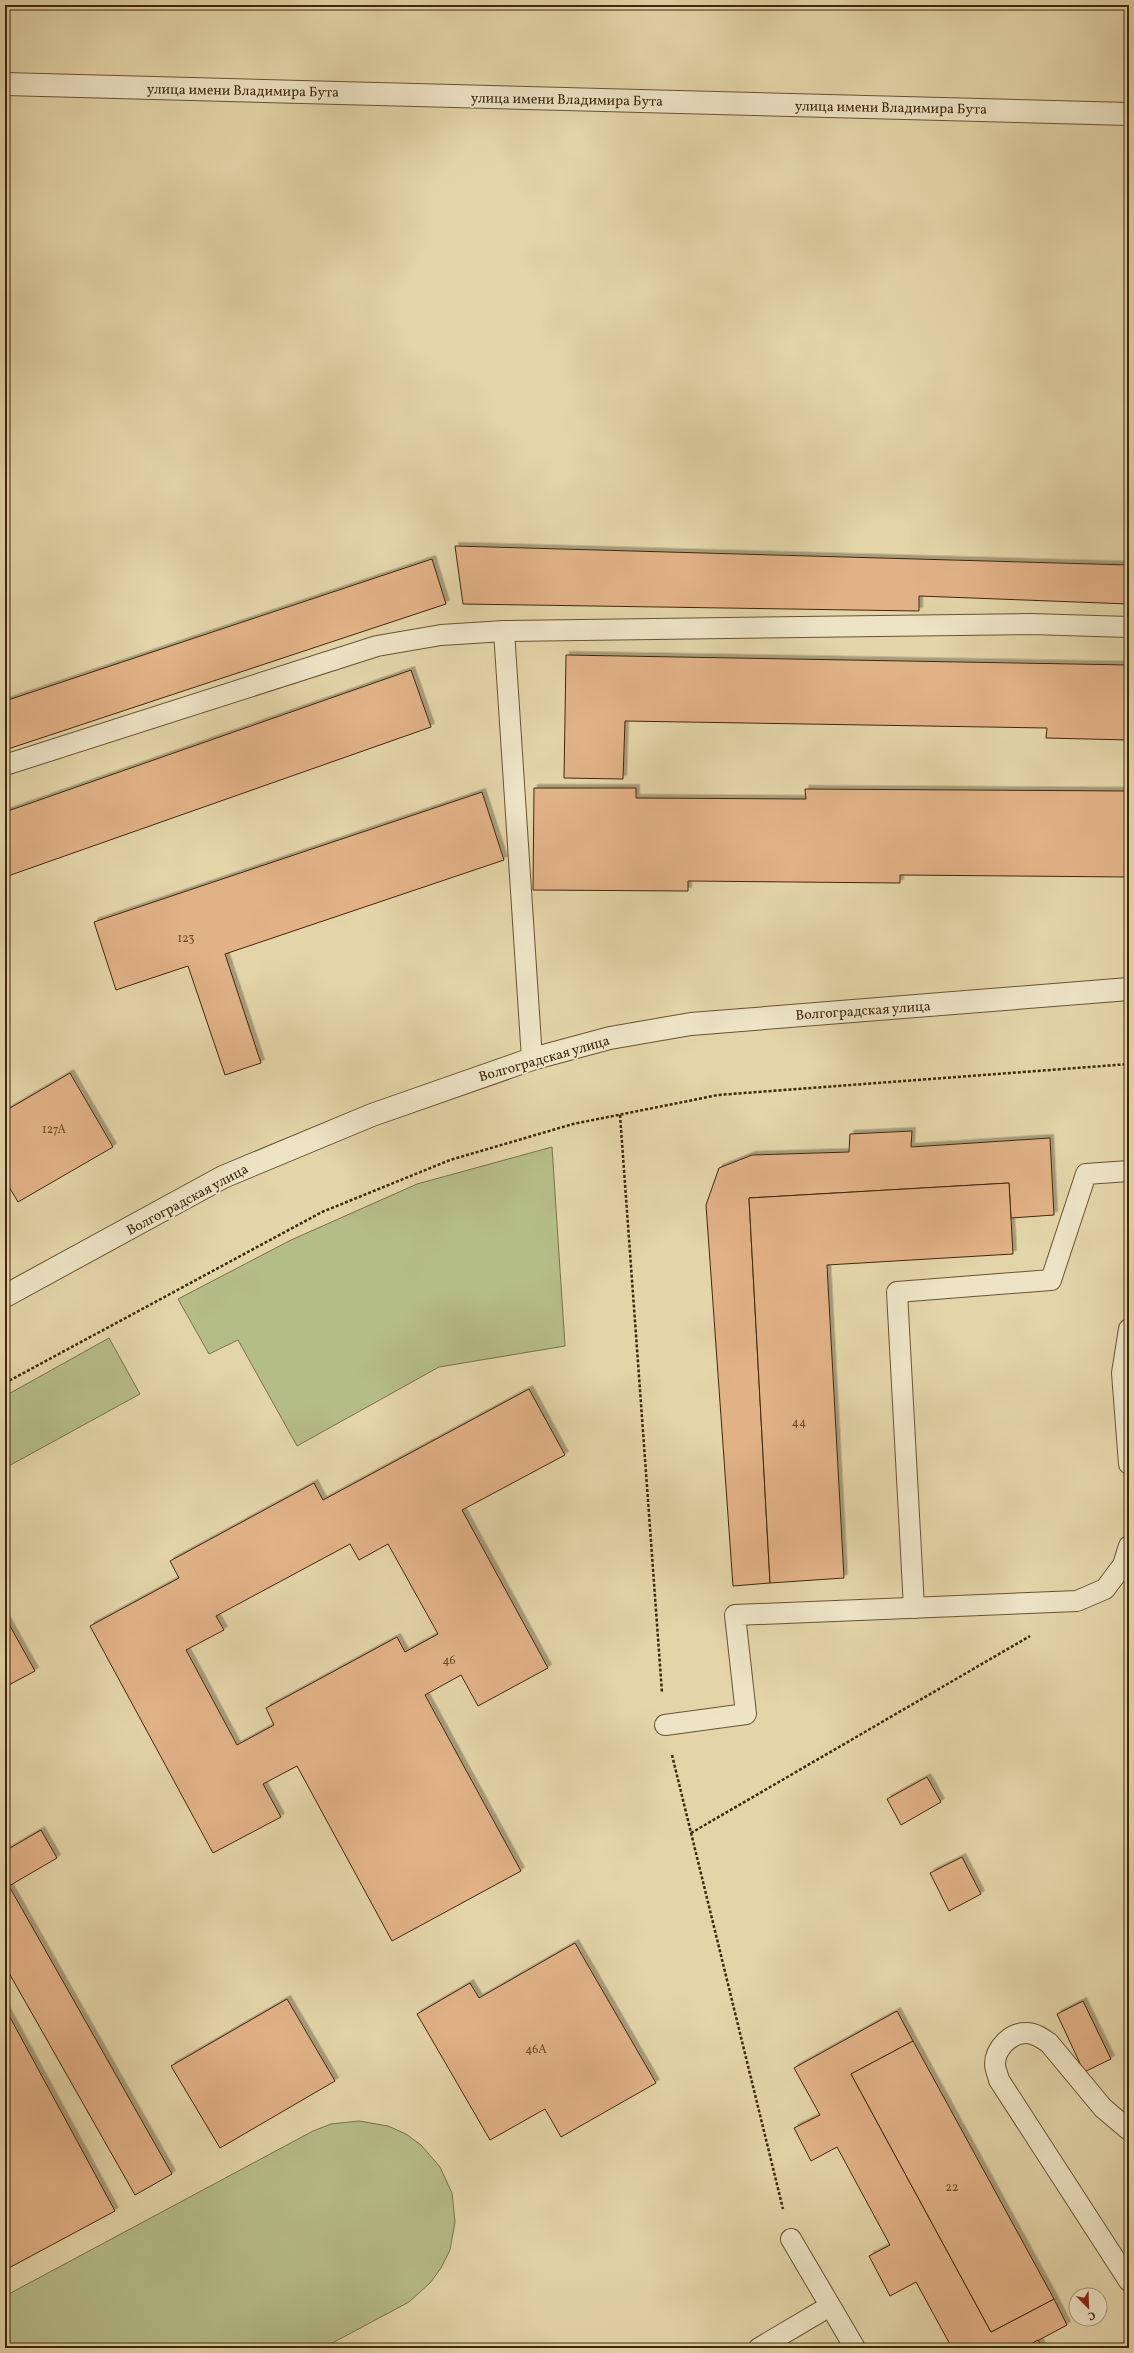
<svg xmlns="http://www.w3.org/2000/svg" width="1134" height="2353" viewBox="0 0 1134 2353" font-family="Vollkorn,serif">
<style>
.green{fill:#b5bd86;stroke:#7a7248}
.building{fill:#e2b287;stroke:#40280b;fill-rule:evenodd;filter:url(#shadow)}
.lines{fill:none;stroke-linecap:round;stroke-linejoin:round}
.lane-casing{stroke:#695332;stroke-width:22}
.street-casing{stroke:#695332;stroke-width:24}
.path{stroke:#40280b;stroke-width:2.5;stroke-dasharray:3 2;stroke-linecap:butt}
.lane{stroke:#ede4c6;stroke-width:20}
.street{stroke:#ede4c6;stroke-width:22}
.labels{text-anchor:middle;stroke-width:4;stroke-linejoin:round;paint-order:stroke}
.number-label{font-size:12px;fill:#684a2a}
.street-label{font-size:14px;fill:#40280b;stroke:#ede4c6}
</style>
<defs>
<filter id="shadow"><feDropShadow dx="3.5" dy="-3.5" stdDeviation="0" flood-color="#0004"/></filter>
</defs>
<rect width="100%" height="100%" fill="#e3d5a8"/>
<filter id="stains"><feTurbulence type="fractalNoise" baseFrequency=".005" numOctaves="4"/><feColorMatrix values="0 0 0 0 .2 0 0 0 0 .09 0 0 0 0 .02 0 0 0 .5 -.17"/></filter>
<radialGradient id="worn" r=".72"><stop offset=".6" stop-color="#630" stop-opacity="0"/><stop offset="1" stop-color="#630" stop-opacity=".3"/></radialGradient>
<g class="green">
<path d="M552,1147l13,199 -126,21 -142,79 -59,-106 -29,14 -31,-55 113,-59 126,-56z"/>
<path d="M109,1338l31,56 -135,74v-72z"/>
<path d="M359,2121l29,5 18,8 15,11 19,22 12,26 3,29 -5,28 -9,18 -11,15 -21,19 -86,46h-318v-52l308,-165 18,-7z"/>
</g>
<g class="building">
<path d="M455,546l674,19v39l-210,-8v15l-456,-7z"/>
<path d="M432,559l14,45 -441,146v-49z"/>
<path d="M566,655l563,10v75l-83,-2 1,-10 -422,-7 -2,58 -59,-1z"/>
<path d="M411,670l20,57 -426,150v-65z"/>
<path d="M534,788h102v10l170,1 -1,-10 324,2v86l-229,-2v8l-212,-2v10l-155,-1z"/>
<path d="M482,792l22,68 -279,94 36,109 -36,12 -37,-109 -72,24 -22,-68z"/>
<path d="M70,1073l43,74 -95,55 -13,-22v-69z"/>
<path d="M912,1131l-1,16 139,-9 4,77 -43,3 -2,-35 -260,15 21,385 -37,3 -27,-381 13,-37 33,-13 97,-3 1,-18z"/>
<path d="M1009,1183l4,71 -186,11 17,313 -74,5 -21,-385z"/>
<path d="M529,1389l36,66 -103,55 86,158 -70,38 -17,-31 -36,20 96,176 -129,70 -95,-175 -34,18 18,33 -68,36 -123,-227 89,-48 -9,-17 144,-78 9,17zM350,1544l9,16 29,-16 50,90 -33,18 -8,-15 -131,71 8,17 -37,20 -51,-95 38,-20 -8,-14z"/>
<path d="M5,1617l30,54 -30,16z"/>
<path d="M927,1777l14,25 -40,23 -14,-26z"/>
<path d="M41,1830l16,28 -48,28 163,288 -37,21 -130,-229v-115z"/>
<path d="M962,1857l19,37 -32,17 -19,-38z"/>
<path d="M575,1943l81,140 -95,54 -16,-28 -55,31 -73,-126 53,-31 9,15z"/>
<path d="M287,1999l48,82 -115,67 -49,-82z"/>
<path d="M1083,2001l28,58 -27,13 -27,-58z"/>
<path d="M5,2008l110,203 -110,59z"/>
<path d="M897,2011l16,30 -62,33 140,258 63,-33 13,26 -43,23h-72l-36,-66 -26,14 -21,-40 21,-11 -53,-98 -26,14 -17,-33 26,-13 -26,-47z"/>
<path d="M913,2041l141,258 -63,33 -140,-258z"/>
<path d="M1038,2340l5,8h-19z"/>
</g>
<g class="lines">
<defs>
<g id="lane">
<path d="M504,631l28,428"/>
<path d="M5,765l372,-119 64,-11 63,-4 526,-7 99,3"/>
<path d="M1129,1329l-7,44 7,91"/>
<path d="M914,1608l-17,-316 154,-12 35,-106 43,-3"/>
<path d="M665,1725l81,-11 -11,-99 342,-14 28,-12 18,-24 6,-19"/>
<path d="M1129,2130l-26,-22 -54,-65c-7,-5 -14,-10 -23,-10 -16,0 -31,16 -31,31 0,5 3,11 4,16l130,201"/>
<path d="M791,2239l64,109"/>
<path d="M759,2348l71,-42"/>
</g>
<g id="street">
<path d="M5,84l1124,30"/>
<path d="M5,1296l218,-119 149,-62 160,-56 78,-21 81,-14 438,-35"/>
</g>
</defs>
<use href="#lane" class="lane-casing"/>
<use href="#street" class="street-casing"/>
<g class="path">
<path d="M620,1115l42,578"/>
<path d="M5,1383l317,-171 128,-52 123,-36 145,-29 411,-31"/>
<path d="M672,1755l111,454"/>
<path d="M691,1833l339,-197"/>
</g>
<use href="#lane" class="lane"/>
<use href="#street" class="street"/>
</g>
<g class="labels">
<g class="number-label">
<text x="186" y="942">123</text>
<text x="54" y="1133">127А</text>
<text x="799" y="1426">44</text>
<text x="449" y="1664">46</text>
<text x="536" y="2053">46А</text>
<text x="952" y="2191">22</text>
</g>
<g class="street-label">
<text transform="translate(243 90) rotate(1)" y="5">улица имени Владимира Бута</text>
<text transform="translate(567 99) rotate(1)" y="5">улица имени Владимира Бута</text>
<text transform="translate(891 107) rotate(1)" y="5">улица имени Владимира Бута</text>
<text transform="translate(863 1010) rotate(-4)" y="5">Волгоградская улица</text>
<text transform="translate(544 1058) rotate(-16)" y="5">Волгоградская улица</text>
<text transform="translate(187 1199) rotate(-28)" y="5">Волгоградская улица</text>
</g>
</g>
<rect width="1134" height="2353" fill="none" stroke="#e3d5a8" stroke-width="20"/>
<rect x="6" y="6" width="1122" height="2341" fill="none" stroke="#40280b" stroke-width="2"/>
<rect x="10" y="10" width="1114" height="2333" fill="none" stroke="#40280b"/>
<g transform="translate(1088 2307) rotate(157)"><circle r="19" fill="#ede4c6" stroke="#a8997b"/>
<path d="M0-3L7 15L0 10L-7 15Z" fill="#8f2418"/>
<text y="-6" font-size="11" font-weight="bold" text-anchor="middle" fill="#40280b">С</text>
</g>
<rect width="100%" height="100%" filter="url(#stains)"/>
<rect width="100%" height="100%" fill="url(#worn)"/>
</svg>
